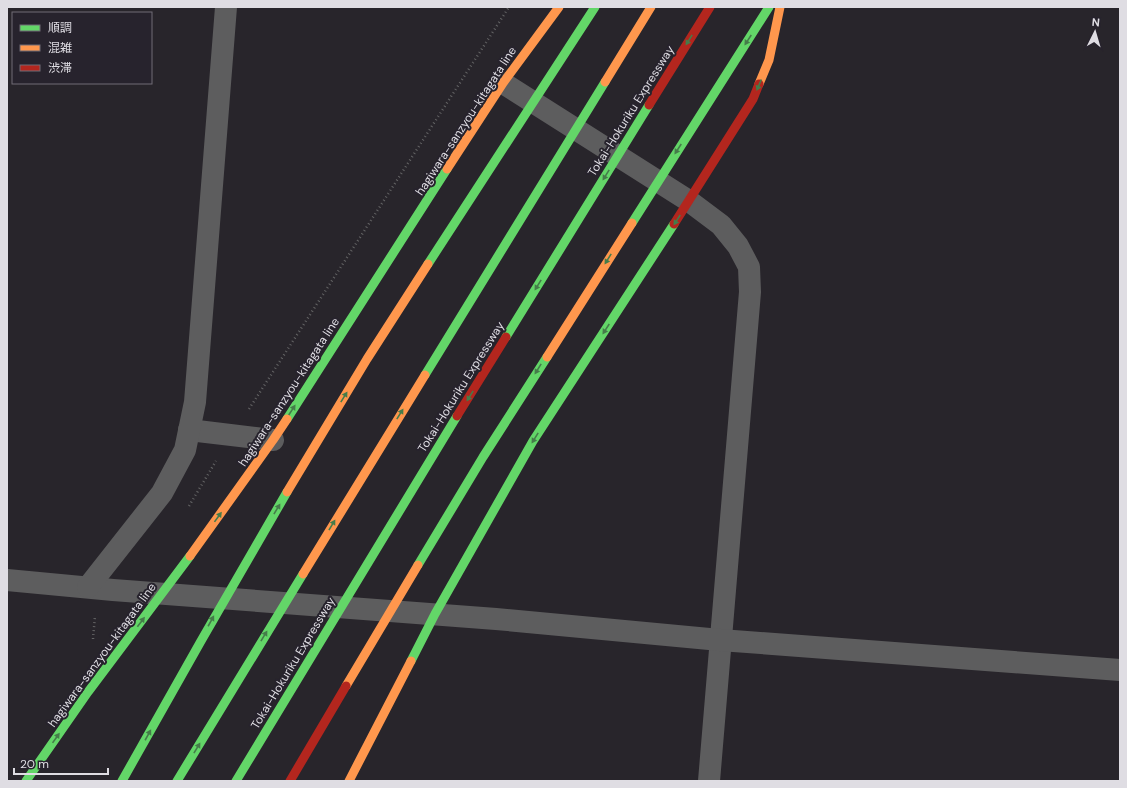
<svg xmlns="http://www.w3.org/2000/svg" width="1127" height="788" viewBox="0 0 1127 788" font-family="'DM Sans','Noto Sans JP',sans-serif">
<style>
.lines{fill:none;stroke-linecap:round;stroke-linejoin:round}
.path{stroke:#646465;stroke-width:2.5;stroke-dasharray:1 3;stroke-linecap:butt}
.street{stroke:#5d5d5e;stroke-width:22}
.fast{stroke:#63d668;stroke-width:9}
.slow{stroke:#ff974d;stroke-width:9}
.jam{stroke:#b3261e;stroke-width:9}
.fast-bridge{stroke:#63d668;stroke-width:9}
.slow-bridge{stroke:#ff974d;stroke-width:9}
.jam-bridge{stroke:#b3261e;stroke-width:9}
.oneway{fill:#457c4a}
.labels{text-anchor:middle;stroke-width:4;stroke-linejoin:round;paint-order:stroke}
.street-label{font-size:12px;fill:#dfdde3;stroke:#27232d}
</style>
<rect width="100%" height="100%" fill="#28252b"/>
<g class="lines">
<g class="path">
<path d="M249,409l260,-402"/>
<path d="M189,506l27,-45"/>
<path d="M93,639l2,-23"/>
</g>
<g class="street">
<path d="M503,83l186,118 32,24 17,21 11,21 1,25 -41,489"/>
<path d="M189,430l84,10"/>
<path d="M7,580l106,10 383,29 224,21 400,30"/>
<path d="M88,587l74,-94 23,-43 10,-48 31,-395"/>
</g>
<g class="fast">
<path d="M287,419l160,-250"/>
<path d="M411,661l24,-47 98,-173 141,-217"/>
<path d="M26,781l62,-89 102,-136"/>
</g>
<g class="slow">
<path d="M759,84l10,-24 11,-53"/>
<path d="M447,169l56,-86 56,-76"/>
<path d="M190,556l83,-116 14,-21"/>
<path d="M349,781l62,-120"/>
</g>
<path class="jam" d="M674,224l79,-125 6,-15"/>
<g class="fast-bridge">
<path d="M632,223l137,-216"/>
<path d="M428,264l167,-257"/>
<path d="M506,337l143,-232"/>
<path d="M425,375l180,-293"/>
<path d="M418,565l65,-108 64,-100"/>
<path d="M122,781l79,-140 86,-149"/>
<path d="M177,781l126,-207"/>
<path d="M236,781l221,-365"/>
</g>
<g class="slow-bridge">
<path d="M605,82l46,-75"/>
<path d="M547,357l85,-134"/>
<path d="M287,492l80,-133 61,-95"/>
<path d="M303,574l122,-199"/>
<path d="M346,686l72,-121"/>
</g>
<g class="jam-bridge">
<path d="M649,105l61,-98"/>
<path d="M457,416l49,-79"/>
<path d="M290,781l56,-95"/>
</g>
</g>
<defs><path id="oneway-solid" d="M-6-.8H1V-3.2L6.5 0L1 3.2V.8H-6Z"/></defs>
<g class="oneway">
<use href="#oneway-solid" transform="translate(689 40) rotate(122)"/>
<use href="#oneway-solid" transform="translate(748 40) rotate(123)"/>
<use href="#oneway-solid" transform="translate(759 85) rotate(113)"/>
<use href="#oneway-solid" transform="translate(678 149) rotate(123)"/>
<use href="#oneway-solid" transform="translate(606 175) rotate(122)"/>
<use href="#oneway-solid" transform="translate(677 220) rotate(123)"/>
<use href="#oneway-solid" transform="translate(608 259) rotate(122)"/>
<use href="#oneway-solid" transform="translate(538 285) rotate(122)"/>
<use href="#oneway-solid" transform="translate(606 329) rotate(123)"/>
<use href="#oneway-solid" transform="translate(538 369) rotate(122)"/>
<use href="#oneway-solid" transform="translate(470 396) rotate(122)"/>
<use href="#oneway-solid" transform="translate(344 397) rotate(-58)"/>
<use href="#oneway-solid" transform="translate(292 410) rotate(-57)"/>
<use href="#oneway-solid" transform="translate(400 414) rotate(-58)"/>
<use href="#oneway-solid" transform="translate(535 438) rotate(122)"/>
<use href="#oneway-solid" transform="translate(277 509) rotate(-59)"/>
<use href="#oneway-solid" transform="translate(218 517) rotate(-54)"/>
<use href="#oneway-solid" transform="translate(332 525) rotate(-59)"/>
<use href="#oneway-solid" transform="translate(211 621) rotate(-61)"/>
<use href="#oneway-solid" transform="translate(141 622) rotate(-53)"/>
<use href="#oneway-solid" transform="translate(264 636) rotate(-59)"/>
<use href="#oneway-solid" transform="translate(148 735) rotate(-61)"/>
<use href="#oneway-solid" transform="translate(56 738) rotate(-55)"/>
<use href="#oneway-solid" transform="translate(197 748) rotate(-59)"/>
</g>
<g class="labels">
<g class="street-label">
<text transform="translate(631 111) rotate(-58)" y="4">Tokai-Hokuriku Expressway</text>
<text transform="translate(466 121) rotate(-57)" y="4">hagiwara-sanzyou-kitagata line</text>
<text transform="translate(461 387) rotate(-58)" y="4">Tokai-Hokuriku Expressway</text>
<text transform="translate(289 392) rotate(-57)" y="4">hagiwara-sanzyou-kitagata line</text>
<text transform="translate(102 655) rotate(-54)" y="4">hagiwara-sanzyou-kitagata line</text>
<text transform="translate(293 663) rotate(-59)" y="4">Tokai-Hokuriku Expressway</text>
</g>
</g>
<rect width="1127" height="788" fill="none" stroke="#dfdde3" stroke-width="16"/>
<rect x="12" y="12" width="140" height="72" fill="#27232d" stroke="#716d76"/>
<rect x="20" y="25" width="20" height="6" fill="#63d668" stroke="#716d76"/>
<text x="48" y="32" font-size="12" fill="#dfdde3">順調</text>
<rect x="20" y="45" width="20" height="6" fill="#ff974d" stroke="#716d76"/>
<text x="48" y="52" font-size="12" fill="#dfdde3">混雑</text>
<rect x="20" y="65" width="20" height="6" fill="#b3261e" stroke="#716d76"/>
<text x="48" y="72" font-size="12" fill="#dfdde3">渋滞</text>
<g transform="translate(1095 32) rotate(5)" stroke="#27232d" stroke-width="3" paint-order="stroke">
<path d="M0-3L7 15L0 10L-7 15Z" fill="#dfdde3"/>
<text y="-6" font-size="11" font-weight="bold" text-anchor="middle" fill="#dfdde3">N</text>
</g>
<path d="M14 768v6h94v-6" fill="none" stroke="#dfdde3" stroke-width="2"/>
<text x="20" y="768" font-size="12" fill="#dfdde3" stroke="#27232d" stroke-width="3" paint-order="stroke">20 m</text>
</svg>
